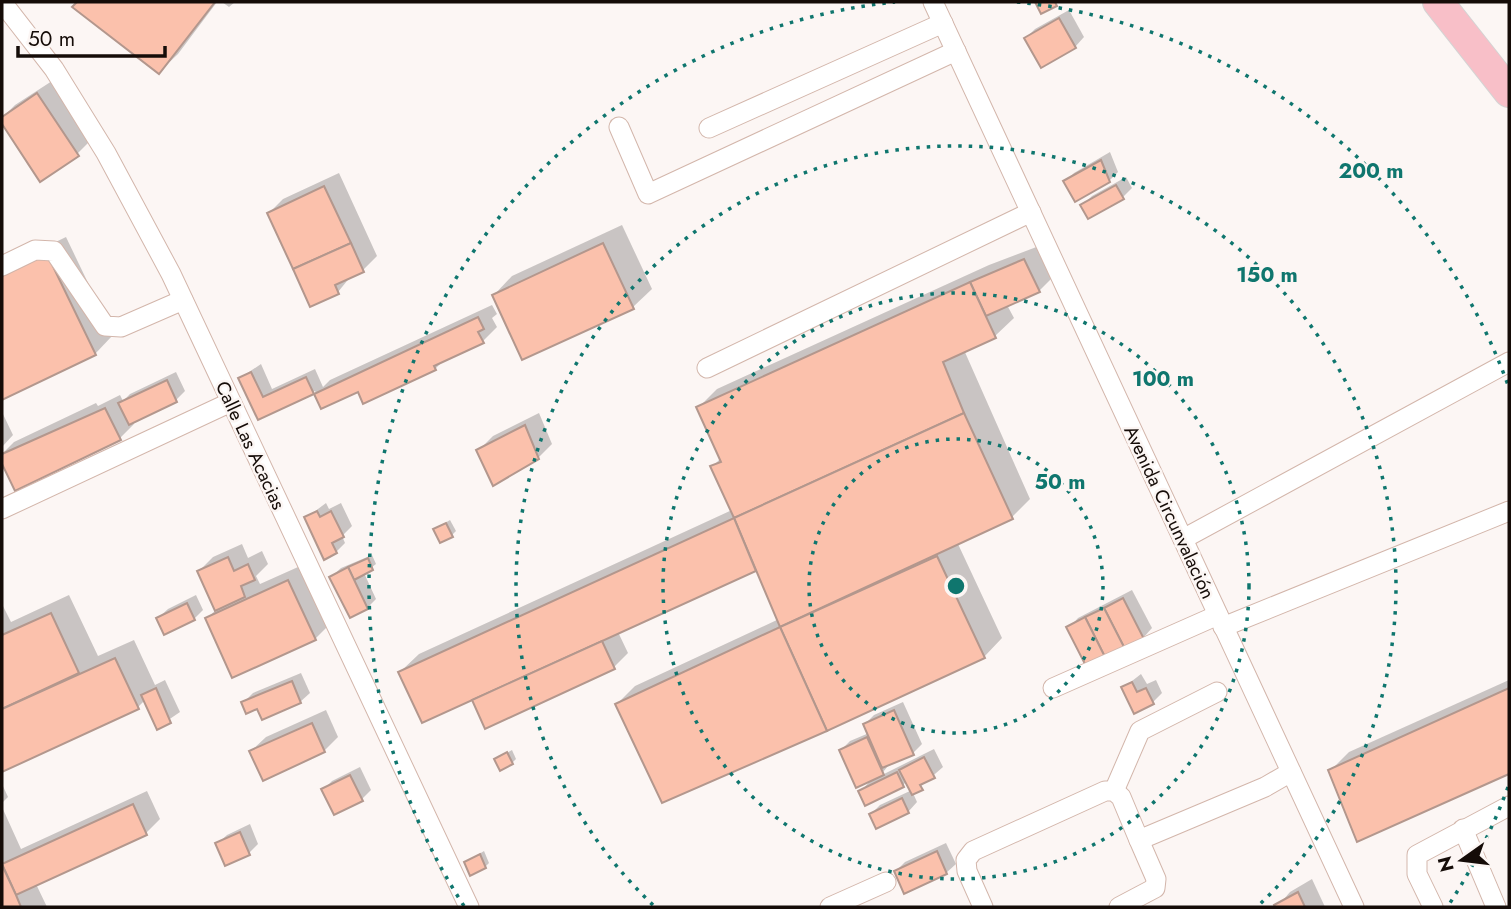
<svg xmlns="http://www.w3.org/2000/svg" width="1511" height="909" viewBox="0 0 1511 909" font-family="Jost,sans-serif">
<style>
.shadow{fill:#0003}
.building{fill:#fbc1ac;stroke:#b3978d;stroke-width:2}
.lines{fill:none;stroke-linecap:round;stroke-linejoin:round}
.minor-casing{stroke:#d3b6ab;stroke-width:21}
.highway-casing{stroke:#d5d3d3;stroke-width:32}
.minor{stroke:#fff;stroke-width:19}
.highway{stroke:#f8bfc8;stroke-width:30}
.ring{fill:none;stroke:#0f766e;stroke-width:3.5;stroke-dasharray:3.5 7}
.labels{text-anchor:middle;stroke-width:5;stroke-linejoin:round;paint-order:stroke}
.street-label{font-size:19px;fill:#150c08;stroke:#fcf6f4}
.centre{fill:#0f766e;stroke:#fcf6f4;stroke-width:3.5}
.ring-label{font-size:21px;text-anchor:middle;font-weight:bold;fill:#0f766e;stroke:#fcf6f4;stroke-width:5;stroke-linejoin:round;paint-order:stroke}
</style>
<rect width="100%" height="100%" fill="#fcf6f4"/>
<g class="shadow">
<path d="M79,2h138l-39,52 -19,18 -84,-65z"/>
<path d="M222,2h13l-6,5z"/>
<path d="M1069,10l15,27 -9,10 -49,-9 9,-9z"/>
<path d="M52,81l39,59 -14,14 -37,25 -38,-61 13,-13z"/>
<path d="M1110,152l8,20 -9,9 -44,1 9,-9z"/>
<path d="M339,173l38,83 -14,14 -12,6 -13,16 -69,-79 14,-14z"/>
<path d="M1126,177l6,11 -9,9 -34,20 -6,-12 9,-9z"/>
<path d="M622,225l30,64 -19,18 -139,-12 18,-19z"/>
<path d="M66,237l47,98 -18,19 -93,44v-130z"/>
<path d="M1039,246l14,31 -14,14 -32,14 7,13 -19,18 -31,14 66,149 -18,18 -54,27 44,94 -18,19 -367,47 18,-18 144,-67 -22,-51 -139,64 10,21 -14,14 -128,59 -12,-25 -74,-29 19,-18 313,-144 -20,-43 9,-9 -23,-50 19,-19 272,-124z"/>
<path d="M492,305l5,9 -5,4 5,9 -14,14 -37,17 -11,11 -71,33 -5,-13 -37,17 -7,-15 -56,27 -19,-40 21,-14 11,25 43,-20 8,18 7,-7z"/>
<path d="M176,372l9,19 -9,9 -44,21 2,3 -14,14 -105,50 -13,-28v-6l12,-12 82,-39 2,3 22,-11 3,6 7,-7z"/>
<path d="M2,412l11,23 -11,12z"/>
<path d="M539,413l13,31 -14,14 -59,-8 14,-14z"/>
<path d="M326,503l3,6 12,-6 11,23 -10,10 3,7 -9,9 -30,-34z"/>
<path d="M450,520l6,11 -4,4 -17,-6z"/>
<path d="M242,544l6,14 14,-7 6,13 -12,12 4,8 47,-21 27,57 -19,19 -108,-21 9,-8 -17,-39 14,-14z"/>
<path d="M372,555l4,9 -12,9 12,26 -9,9 -36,-31 10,-9z"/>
<path d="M1132,590l20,38 -9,10 -74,-10 9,-10z"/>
<path d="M69,595l29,61 36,-16 21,45 10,-5 15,32 -22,15 -13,-27 -7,7 -136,63v-166l9,18z"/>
<path d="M196,595l7,15 -9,9 -36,-1 10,-9z"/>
<path d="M301,673l9,20 -10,9 -42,4 -15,-3 10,-10z"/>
<path d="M1141,674l6,10 9,-4 6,13 -9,9 -30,-14z"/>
<path d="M1509,680v92l-151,68 -28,-69 19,-19z"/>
<path d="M903,702l19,42 -9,9 -22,9 -11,14 54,-27 9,18 -30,26 4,9 -9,10 -37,2 9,-9 32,-15 -5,-9 -4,4 -43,7 13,-14 -32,-28 9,-9 19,-8 -4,-9 9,-9z"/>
<path d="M326,710l12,27 -14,14h-73l15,-14z"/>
<path d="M512,750l4,9 -4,4 -16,-4z"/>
<path d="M360,767l11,23 -9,9 -39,-9 9,-9z"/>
<path d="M2,784l6,13 -6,6z"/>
<path d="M147,791l13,28 -14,14 -110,51 11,23h-45v-100l19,42z"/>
<path d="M250,824l8,20 -9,9 -32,-9 10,-9z"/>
<path d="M946,843l10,21 -10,9 -50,-2 9,-9z"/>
<path d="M484,851l5,12 -4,4 -19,-5z"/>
<path d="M1312,879l13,28h-48l13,-15z"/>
</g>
<g class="building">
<path d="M77,2h138l-56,72 -87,-67z"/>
<path d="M1035,2h20l2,4 -16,8z"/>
<path d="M1059,18l17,30 -35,20 -17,-30z"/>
<path d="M37,93l42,63 -39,26 -38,-58v-7z"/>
<path d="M1101,160l9,22 -35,20 -12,-21z"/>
<path d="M1116,185l8,14 -36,20 -8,-14z"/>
<path d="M324,186l27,57 -58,26 -26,-56z"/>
<path d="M351,243l13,29 -29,13 4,9 -29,13 -17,-38z"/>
<path d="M603,243l31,66 -112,51 -30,-65z"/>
<path d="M47,254l49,101 -94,45v-124z"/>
<path d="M1024,259l16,33 -54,24 -16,-34z"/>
<path d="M970,282l26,56 -53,24 21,51 -230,105 -24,-52 11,-4 -25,-55z"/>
<path d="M478,317l6,12 -6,3 6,11 -50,23 2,4 -73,34 -5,-12 -37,17 -7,-15z"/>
<path d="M251,372l12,25 43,-20 8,17 -56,26 -20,-42z"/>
<path d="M167,380l10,22 -48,23 -11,-22z"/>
<path d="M105,408l16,32 -106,51 -13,-27v-10z"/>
<path d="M964,413l49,106 -233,108 -46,-109z"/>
<path d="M525,425l14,34 -46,27 -17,-36z"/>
<path d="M317,511l3,6 11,-6 13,26 -12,6 5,10 -13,7 -20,-43z"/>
<path d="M734,518l22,53 -334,152 -24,-51z"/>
<path d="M446,523l7,14 -13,6 -7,-14z"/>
<path d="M937,556l48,102 -158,73 -47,-104z"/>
<path d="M228,557l6,14 14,-7 7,16 -14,6 4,11 -30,14 -18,-40z"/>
<path d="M368,558l5,12 -19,10 -6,-13z"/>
<path d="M348,567l20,42 -18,9 -21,-41z"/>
<path d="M288,580l28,60 -84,38 -27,-60z"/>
<path d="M1123,598l21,41 -19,10 -21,-41z"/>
<path d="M187,603l8,17 -31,15 -8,-17z"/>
<path d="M1104,608l21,41 -19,10 -21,-42z"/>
<path d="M51,613l28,60 -77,36v-74z"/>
<path d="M1085,617l21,42 -19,9 -21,-41z"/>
<path d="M780,627l47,104 -165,72 -47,-99z"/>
<path d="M602,641l13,28 -130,60 -13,-29z"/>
<path d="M115,658l24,51 -137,63v-63z"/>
<path d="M292,681l9,22 -39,17 -5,-11 -11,5 -5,-12z"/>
<path d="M1132,682l5,10 9,-4 8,16 -20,10 -13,-27z"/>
<path d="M156,688l15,35 -14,7 -16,-35z"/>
<path d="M1509,688v86l-152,68 -29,-72z"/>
<path d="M894,710l20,45 -32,13 -19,-44z"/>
<path d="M312,723l13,29 -62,29 -14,-30z"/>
<path d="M867,737l17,38 -28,13 -17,-38z"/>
<path d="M507,752l6,12 -13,7 -6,-12z"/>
<path d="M924,757l11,21 -15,7 3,5 -11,5 -13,-25z"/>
<path d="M897,772l7,15 -39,19 -7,-15z"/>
<path d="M350,775l13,26 -29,14 -13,-26z"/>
<path d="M902,798l7,15 -33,16 -7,-15z"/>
<path d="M133,804l14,31 -131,60 -14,-31z"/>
<path d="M240,832l10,23 -25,11 -10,-23z"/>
<path d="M937,851l10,23 -43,20 -10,-23z"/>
<path d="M480,854l6,14 -16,8 -6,-14z"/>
<path d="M2,865l14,30 5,12h-19z"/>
<path d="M1298,892l7,15h-30l-1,-2z"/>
</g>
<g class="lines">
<defs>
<g id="minor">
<path d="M2,2l52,67 52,84 65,121 298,633"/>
<path d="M933,2l421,905"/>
<path d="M619,127l29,67 308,-143"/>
<path d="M709,128l234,-105"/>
<path d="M2,266l33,-16 19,1 51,75 16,1 62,-27"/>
<path d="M707,368l324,-156"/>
<path d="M2,509l229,-107"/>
<path d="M1183,539l326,-177"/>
<path d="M1223,627l286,-116"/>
<path d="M1053,688l165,-73"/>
<path d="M1114,791l26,-60 77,-39"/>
<path d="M1463,829l33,78"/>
<path d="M830,907l56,-25"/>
<path d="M983,907l-16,-36 -1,-11 7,-9 132,-60h9l7,6 18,43 126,-53 26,-15"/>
<path d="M1119,907l36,-19 1,-9 -17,-39"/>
<path d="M1433,907l-16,-33v-19l92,-49"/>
</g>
<path id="highway" d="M1438,2l71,90"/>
</defs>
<use href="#minor" class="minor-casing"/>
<use href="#highway" class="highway-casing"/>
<use href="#minor" class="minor"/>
<use href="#highway" class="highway"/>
</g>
<g class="ring">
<circle cx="956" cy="586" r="147"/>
<circle cx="956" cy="586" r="293"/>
<path d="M653 905A440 440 0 1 1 1259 905"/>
<path d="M1508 787A587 587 0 0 1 1448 906M464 906A587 587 0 0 1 895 2M1017 2A587 587 0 0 1 1508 385"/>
</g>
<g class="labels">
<g class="street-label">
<text transform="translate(251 445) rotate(65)" y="7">Calle Las Acacias</text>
<text transform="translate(1170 512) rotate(65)" y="7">Avenida Circunvalación</text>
</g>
</g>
<circle cx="956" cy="586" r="10" class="centre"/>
<g class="ring-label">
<text x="1371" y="178">200 m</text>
<text x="1267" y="282">150 m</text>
<text x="1163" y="386">100 m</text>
<text x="1060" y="489">50 m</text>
</g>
<rect width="1511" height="909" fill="none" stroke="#150c08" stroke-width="7"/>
<g transform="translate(1462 860) rotate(256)" stroke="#fcf6f4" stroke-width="5" paint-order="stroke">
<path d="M0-5L12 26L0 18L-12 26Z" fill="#150c08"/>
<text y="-10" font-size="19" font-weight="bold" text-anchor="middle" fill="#150c08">N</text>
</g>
<path d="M18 46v10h147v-10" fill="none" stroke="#150c08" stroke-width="3.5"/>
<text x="28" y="46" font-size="21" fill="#150c08" stroke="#fcf6f4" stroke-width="5" paint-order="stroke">50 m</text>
</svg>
